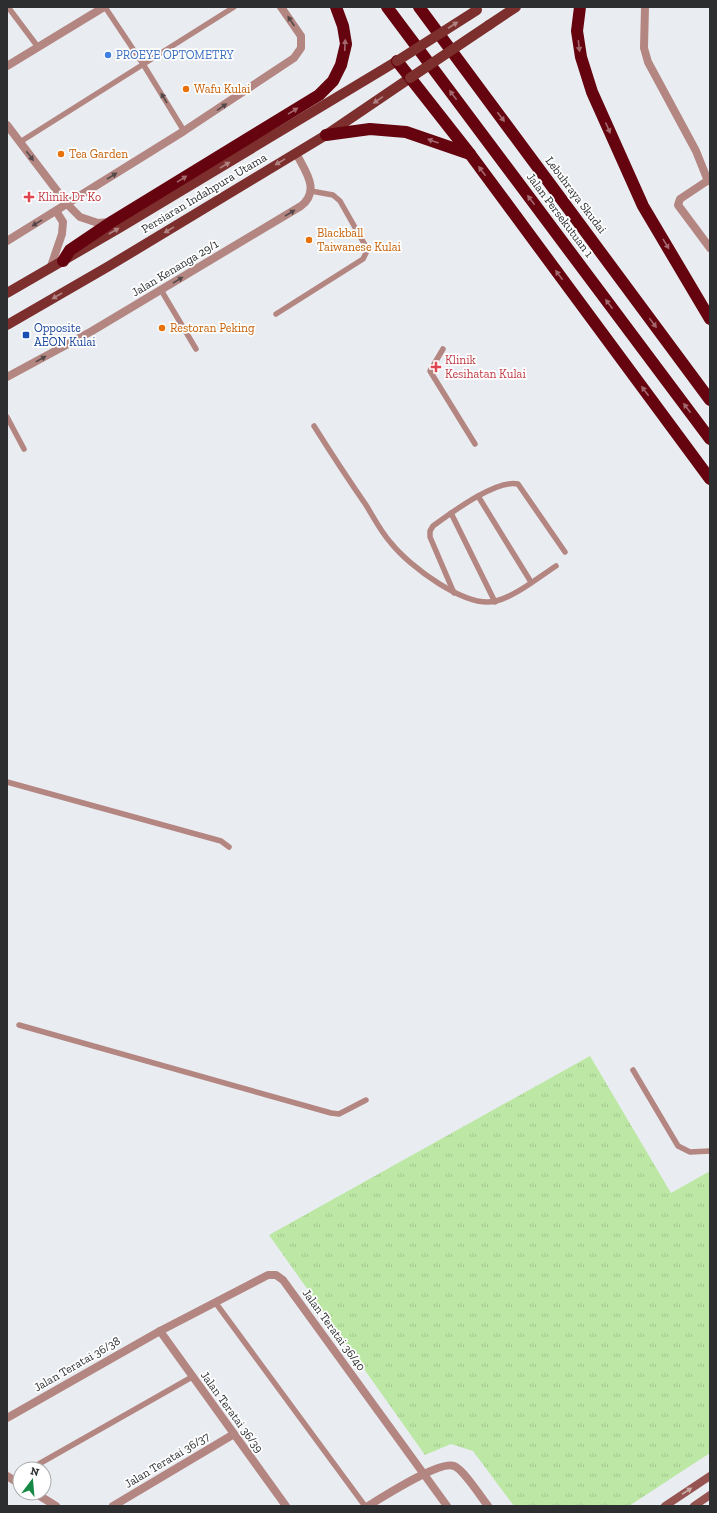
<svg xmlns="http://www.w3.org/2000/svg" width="717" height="1513" viewBox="0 0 717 1513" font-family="'Zilla Slab',serif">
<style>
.grass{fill:url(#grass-tufts)}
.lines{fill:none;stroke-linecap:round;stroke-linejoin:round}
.lane{stroke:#b48682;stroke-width:5.5}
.street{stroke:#b48682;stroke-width:8}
.secondary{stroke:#955450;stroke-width:8}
.primary{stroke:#7c2f2d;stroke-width:10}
.highway{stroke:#65030e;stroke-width:12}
.primary-bridge{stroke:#7c2f2d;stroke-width:10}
.oneway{fill:#554849}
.oneway2{fill:#b08281}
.oneway3{fill:#a3686e}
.oneway4{fill:#caaaa8}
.shop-dot{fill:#3f7fe0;stroke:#fff;stroke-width:1.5}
.food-dot{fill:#e8710a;stroke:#fff;stroke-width:1.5}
.health-dot{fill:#e0444e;stroke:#fff;stroke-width:1.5}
.transit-dot{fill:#1a4fb4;stroke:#fff;stroke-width:1.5}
.labels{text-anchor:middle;stroke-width:3.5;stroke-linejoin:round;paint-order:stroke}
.shop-label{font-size:12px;fill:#366cbe;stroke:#fff;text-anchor:start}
.food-label{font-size:12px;fill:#c56008;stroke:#fff;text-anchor:start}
.street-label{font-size:12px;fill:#2c2e30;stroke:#fff}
.health-label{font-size:12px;fill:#be3a42;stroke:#fff;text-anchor:start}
.transit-label{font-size:12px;fill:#164399;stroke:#fff;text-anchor:start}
</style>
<defs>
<pattern id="grass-tufts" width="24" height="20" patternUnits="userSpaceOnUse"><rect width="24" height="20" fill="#bde7a4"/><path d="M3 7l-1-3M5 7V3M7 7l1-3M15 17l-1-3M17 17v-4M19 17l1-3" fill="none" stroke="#a3c68e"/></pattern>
</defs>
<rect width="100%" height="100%" fill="#e9edf2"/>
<path class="grass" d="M590,1056l81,137 39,-22v282l-81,53h-115l-41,-55 -22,-7 -26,11 -156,-220z"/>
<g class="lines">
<g class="lane">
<path d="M8,7l30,40"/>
<path d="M105,7l38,57 41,67"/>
<path d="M20,142l214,-135"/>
<path d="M161,290l35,59"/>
<path d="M276,314l87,-55 3,-6 -1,-8 -25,-44 -7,-6 -22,-4"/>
<path d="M443,349l-13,22 45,73"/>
<path d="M7,417l17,32"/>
<path d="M314,426c17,27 34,53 52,79 8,13 15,27 25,38 18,23 75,66 105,58 20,-5 43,-24 60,-35"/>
<path d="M478,496l53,86"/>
<path d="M451,513l44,89"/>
<path d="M454,593l-24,-56v-6l3,-5c18,-13 63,-47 85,-42l47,68"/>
<path d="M7,782l214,59 8,6"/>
<path d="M19,1025l312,88 8,1 27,-14"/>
<path d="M633,1070l45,76 12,6 20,-1"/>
<path d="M215,1302l150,204"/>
<path d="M30,1469l162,-92"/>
<path d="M12,1479l8,-4"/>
</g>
<g class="street">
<path d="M645,7l-1,41 4,14 48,89 12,30"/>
<path d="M7,66l97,-59"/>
<path d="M7,125l60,79 13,13 18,6 12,-1"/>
<path d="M710,179l-30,20 -2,6 32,43"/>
<path d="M7,241l177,-110 110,-73 7,-10v-12l-20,-29"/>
<path d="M50,269l12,-35 1,-12 -7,-11"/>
<path d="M7,377l85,-46 209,-125c20,-16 4,-35 -5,-53"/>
<path d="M160,1331l126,175"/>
<path d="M7,1418l153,-87 108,-56h8l7,5 164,226"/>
<path d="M7,1476l13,8"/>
<path d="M35,1493l21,13"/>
<path d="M113,1506l121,-72"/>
<path d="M368,1506c15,-9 72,-46 86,-40 9,3 27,31 34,40"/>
</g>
<g class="secondary">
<path d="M665,1506l45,-30"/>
<path d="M694,1506l16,-11"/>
</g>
<g class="primary">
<path d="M489,25l27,-18"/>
<path d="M7,293l114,-66 276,-166"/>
<path d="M7,325l102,-59 217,-131 84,-57"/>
</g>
<g class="highway">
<path d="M387,7l323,432"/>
<path d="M419,7l291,393"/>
<path d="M580,7l-3,24 4,26 11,35 51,114 67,113"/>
<path d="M397,61l73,93 240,325"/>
<path d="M326,135l44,-6 36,3 64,22"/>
<path d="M63,261l7,-11 43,-29 206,-126 14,-14 8,-16 5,-21 -3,-18 -7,-19"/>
</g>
<g class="primary-bridge">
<path d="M397,61l80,-51"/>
<path d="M410,78l79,-53"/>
</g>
</g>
<defs><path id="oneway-solid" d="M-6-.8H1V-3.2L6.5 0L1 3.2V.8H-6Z"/></defs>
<g class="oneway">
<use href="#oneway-solid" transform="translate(291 21) rotate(-124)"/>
<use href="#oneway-solid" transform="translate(164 98) rotate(-121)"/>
<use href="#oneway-solid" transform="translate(222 107) rotate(-34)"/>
<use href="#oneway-solid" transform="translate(30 156) rotate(53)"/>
<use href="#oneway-solid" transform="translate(112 176) rotate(-32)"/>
<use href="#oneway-solid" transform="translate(290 213) rotate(-31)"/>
<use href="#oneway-solid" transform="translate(37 223) rotate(148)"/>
<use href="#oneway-solid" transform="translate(178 280) rotate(-31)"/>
<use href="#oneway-solid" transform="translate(41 359) rotate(-29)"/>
</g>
<g class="oneway2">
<use href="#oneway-solid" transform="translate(453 25) rotate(-33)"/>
<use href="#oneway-solid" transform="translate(378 100) rotate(146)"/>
<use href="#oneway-solid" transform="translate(280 162) rotate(149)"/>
<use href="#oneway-solid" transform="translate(225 165) rotate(-31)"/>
<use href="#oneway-solid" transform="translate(169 230) rotate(149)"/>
<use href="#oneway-solid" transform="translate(114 231) rotate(-30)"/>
<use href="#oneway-solid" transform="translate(57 296) rotate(150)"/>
</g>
<g class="oneway3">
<use href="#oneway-solid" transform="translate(345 45) rotate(-87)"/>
<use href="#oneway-solid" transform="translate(579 46) rotate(83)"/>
<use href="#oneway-solid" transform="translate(453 95) rotate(-127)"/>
<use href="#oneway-solid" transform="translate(293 111) rotate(-32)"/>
<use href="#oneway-solid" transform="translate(501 117) rotate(53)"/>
<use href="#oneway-solid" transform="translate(608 128) rotate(66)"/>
<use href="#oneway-solid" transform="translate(433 141) rotate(-160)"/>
<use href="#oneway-solid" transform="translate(482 171) rotate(-127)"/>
<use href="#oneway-solid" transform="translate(182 179) rotate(-32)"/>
<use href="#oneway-solid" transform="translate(531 200) rotate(-127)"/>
<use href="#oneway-solid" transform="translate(666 244) rotate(59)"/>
<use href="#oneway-solid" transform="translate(559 275) rotate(-127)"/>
<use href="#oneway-solid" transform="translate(609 304) rotate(-127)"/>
<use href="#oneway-solid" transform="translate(653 323) rotate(53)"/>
<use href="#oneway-solid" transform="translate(645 391) rotate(-127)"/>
<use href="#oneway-solid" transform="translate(687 408) rotate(-127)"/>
</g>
<use class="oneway4" href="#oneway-solid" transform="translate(687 1491) rotate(-33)"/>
<circle class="shop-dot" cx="108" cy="55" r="4"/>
<g class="food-dot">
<circle cx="186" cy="89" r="4"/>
<circle cx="61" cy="154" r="4"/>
<circle cx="309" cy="240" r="4"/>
<circle cx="162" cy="328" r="4"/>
</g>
<g class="health-dot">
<path d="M27 191h4v4h4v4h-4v4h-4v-4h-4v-4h4z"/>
<path d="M434 361h4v4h4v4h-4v4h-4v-4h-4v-4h4z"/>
</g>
<rect class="transit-dot" x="22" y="331" width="8" height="8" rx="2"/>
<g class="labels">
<g class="shop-label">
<text x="116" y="59">PROEYE OPTOMETRY</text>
</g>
<g class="food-label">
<text x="194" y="93">Wafu Kulai</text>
<text x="69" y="158">Tea Garden</text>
<text x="317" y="237">Blackball<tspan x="317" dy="14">Taiwanese Kulai</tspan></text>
<text x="170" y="332">Restoran Peking</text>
</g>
<g class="street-label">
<text transform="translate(204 193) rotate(-31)" y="4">Persiaran Indahpura Utama</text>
<text transform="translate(576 195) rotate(53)" y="4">Lebuhraya Skudai</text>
<text transform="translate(560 215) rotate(53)" y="4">Jalan Persekutuan 1</text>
<text transform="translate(175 268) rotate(-31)" y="4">Jalan Kenanga 29/1</text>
<text transform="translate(334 1330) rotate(54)" y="4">Jalan Teratai 36/40</text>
<text transform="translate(77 1364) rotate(-30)" y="4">Jalan Teratai 36/38</text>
<text transform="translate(232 1412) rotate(54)" y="4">Jalan Teratai 36/39</text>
<text transform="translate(167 1460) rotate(-31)" y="4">Jalan Teratai 36/37</text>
</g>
<g class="health-label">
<text x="38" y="201">Klinik Dr Ko</text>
<text x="445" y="364">Klinik<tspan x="445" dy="14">Kesihatan Kulai</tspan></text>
</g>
<g class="transit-label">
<text x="34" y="332">Opposite<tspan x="34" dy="14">AEON Kulai</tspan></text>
</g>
</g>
<rect width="717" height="1513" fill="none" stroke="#2c2e30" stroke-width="16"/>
<g transform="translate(32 1481) rotate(16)"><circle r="19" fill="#ffffff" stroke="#ababac"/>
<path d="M0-3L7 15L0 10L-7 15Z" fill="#168a44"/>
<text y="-6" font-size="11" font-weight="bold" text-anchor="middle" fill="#2c2e30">N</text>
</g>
</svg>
